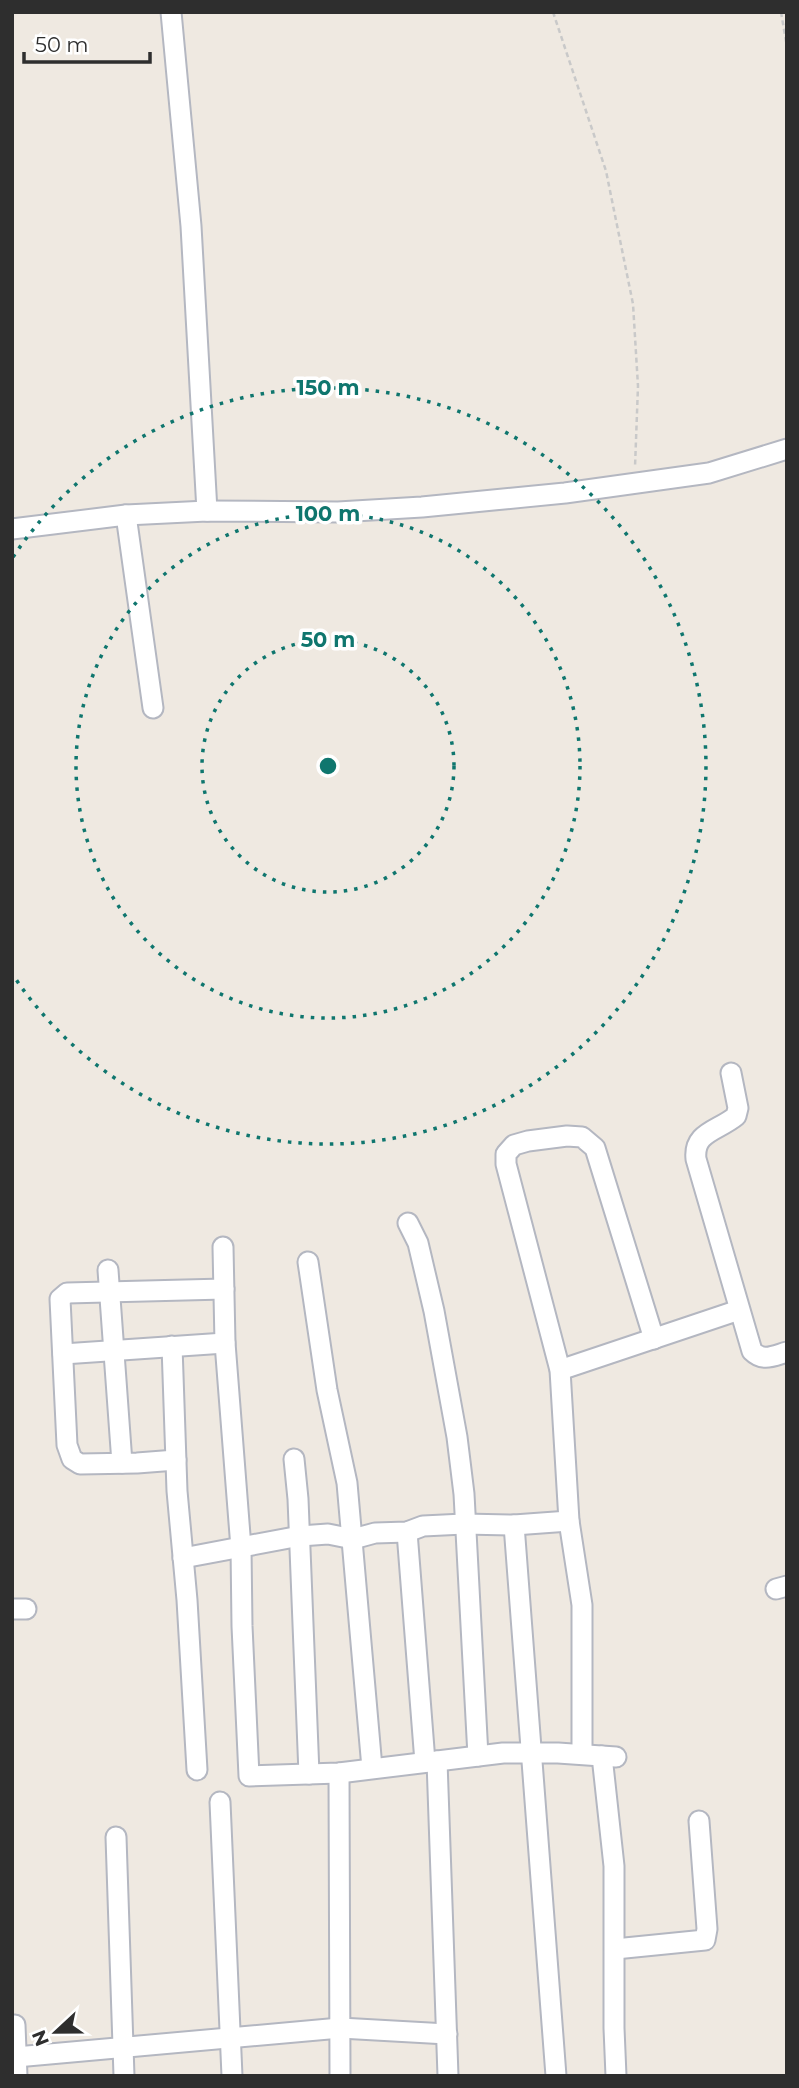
<svg xmlns="http://www.w3.org/2000/svg" width="799" height="2088" viewBox="0 0 799 2088" font-family="Montserrat,sans-serif">
<style>
.lines{fill:none;stroke-linecap:round;stroke-linejoin:round}
.minor-casing{stroke:#b4b7c1;stroke-width:23}
.path{stroke:#c9c9c9;stroke-width:2.5;stroke-dasharray:5 3.5;stroke-linecap:butt}
.minor{stroke:#fff;stroke-width:19}
.ring{fill:none;stroke:#0f766e;stroke-width:3.5;stroke-dasharray:3.5 7}
.centre{fill:#0f766e;stroke:#fff;stroke-width:3.5}
.ring-label{font-size:21px;text-anchor:middle;font-weight:bold;fill:#0f766e;stroke:#fff;stroke-width:7;stroke-linejoin:round;paint-order:stroke}
</style>
<rect width="100%" height="100%" fill="#efe9e1"/>
<g class="lines">
<defs>
<g id="minor">
<path d="M171,12l20,214 16,285"/>
<path d="M126,515l27,193"/>
<path d="M12,529l114,-14 81,-4 131,1 84,-5 143,-14 144,-20 78,-24"/>
<path d="M731,1073l7,35 -2,8c-18,15 -43,16 -40,43l56,192c11,11 21,5 35,1"/>
<path d="M408,1223l10,20 16,68 23,126 7,57 14,262"/>
<path d="M223,1247l2,96 16,205 1,78 7,150 90,-3 164,-20h55l58,4"/>
<path d="M308,1262l19,128 20,93 25,285"/>
<path d="M108,1270l14,193"/>
<path d="M172,1346l5,145 10,109 10,170"/>
<path d="M63,1354l162,-11"/>
<path d="M560,1370l179,-60"/>
<path d="M294,1459l4,40 11,275"/>
<path d="M176,1460l-39,3 -57,1 -8,-5 -5,-14 -7,-146 7,-6 157,-4"/>
<path d="M514,1525l42,551"/>
<path d="M407,1532l18,230"/>
<path d="M183,1558l117,-22 28,-2 25,5 22,-6 32,-1 16,-6 41,-2 50,1 55,-4"/>
<path d="M776,1589l11,-3"/>
<path d="M12,1609h14"/>
<path d="M582,1754v-149l-13,-84 -9,-151 -54,-206v-10l8,-9 14,-4 39,-5 15,1 13,11 59,191"/>
<path d="M602,1756l12,110v162l2,48"/>
<path d="M437,1761l11,315"/>
<path d="M339,1773l1,303"/>
<path d="M220,1802l12,274"/>
<path d="M116,1837l8,239"/>
<path d="M615,1949l90,-9 2,-11 -8,-108"/>
<path d="M15,2025l2,51"/>
<path d="M16,2057l324,-29 107,6"/>
</g>
</defs>
<use href="#minor" class="minor-casing"/>
<g class="path">
<path d="M553,12l53,159 27,133 5,82 -3,81"/>
<path d="M781,12l6,35"/>
</g>
<use href="#minor" class="minor"/>
</g>
<g class="ring">
<circle cx="328" cy="766" r="126"/>
<circle cx="328" cy="766" r="252"/>
<path d="M13 557A378 378 0 1 1 13 975"/>
</g>
<circle cx="328" cy="766" r="10" class="centre"/>
<g class="ring-label">
<text x="328" y="395">150 m</text>
<text x="328" y="521">100 m</text>
<text x="328" y="647">50 m</text>
</g>
<rect width="799" height="2088" fill="none" stroke="#2e2e2e" stroke-width="28"/>
<g transform="translate(56 2032) rotate(248)" stroke="#ffffff" stroke-width="5" paint-order="stroke">
<path d="M0-5L12 26L0 18L-12 26Z" fill="#2e2e2e"/>
<text y="-10" font-size="19" font-weight="bold" text-anchor="middle" fill="#2e2e2e">N</text>
</g>
<path d="M24 52v10h126v-10" fill="none" stroke="#2e2e2e" stroke-width="3.5"/>
<text x="35" y="52" font-size="21" fill="#2e2e2e" stroke="#ffffff" stroke-width="5" paint-order="stroke">50 m</text>
</svg>
